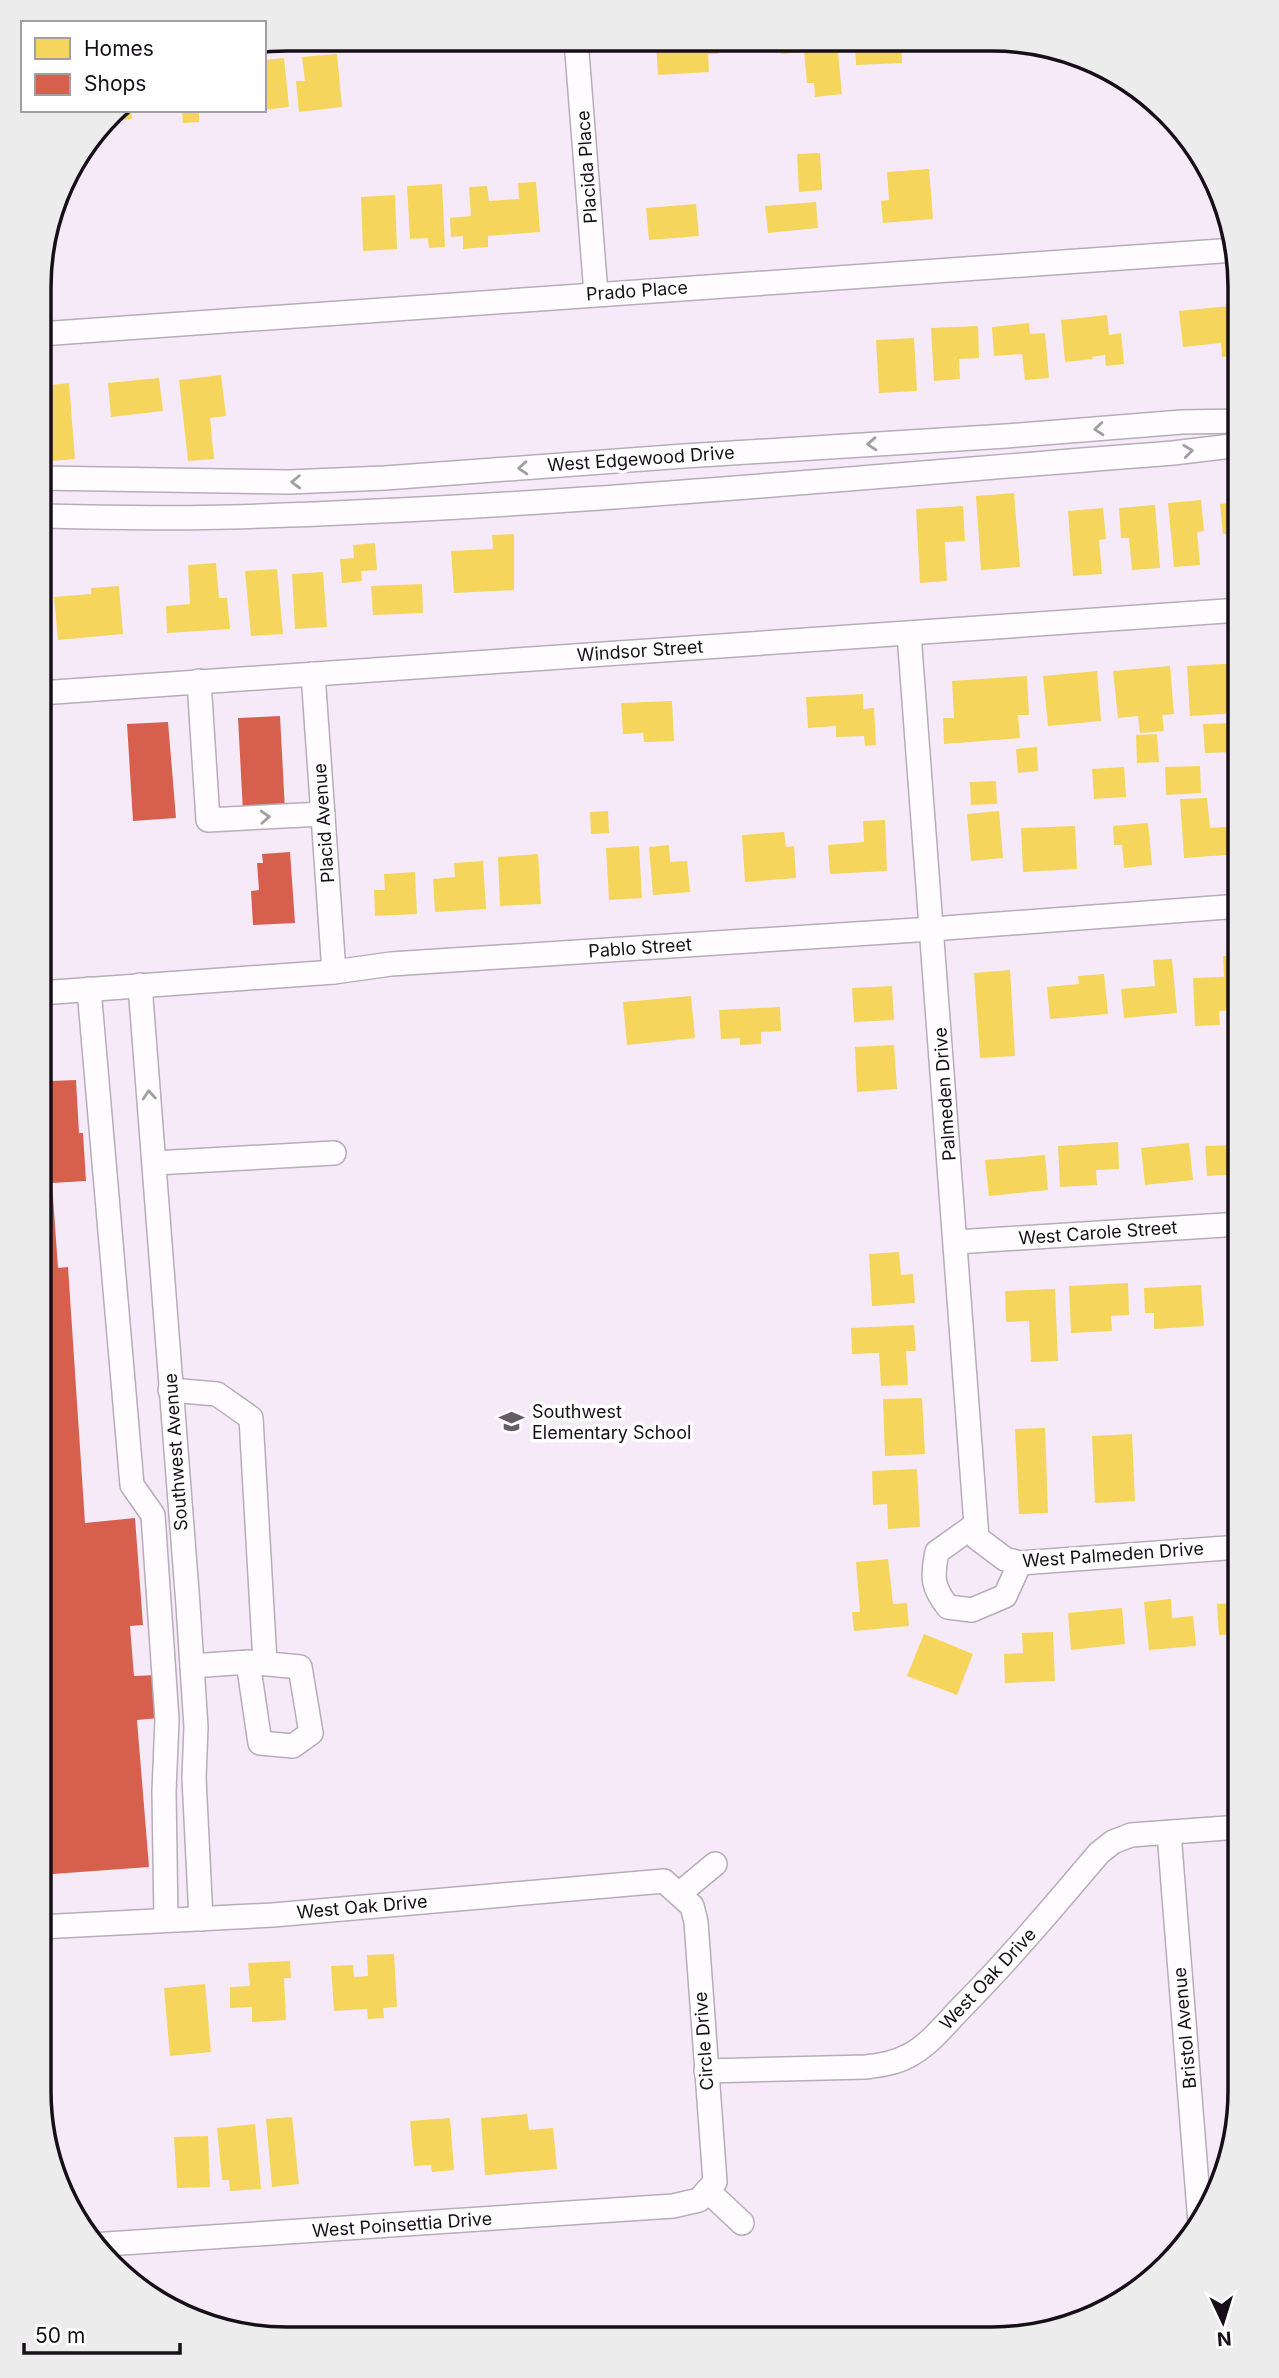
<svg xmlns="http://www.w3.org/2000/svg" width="1279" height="2378" viewBox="0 0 1279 2378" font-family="Inter,sans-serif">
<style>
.homes{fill:#f6d55c}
.shops{fill:#d6604d}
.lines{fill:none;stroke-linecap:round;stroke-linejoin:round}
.minor-casing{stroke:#b6adb8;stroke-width:26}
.minor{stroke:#fefcfe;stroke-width:23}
.oneway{stroke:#a29da2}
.labels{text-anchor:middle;stroke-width:7;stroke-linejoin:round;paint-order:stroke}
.street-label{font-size:18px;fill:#170f18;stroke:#fff}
.poi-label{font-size:18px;fill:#170f18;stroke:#fff;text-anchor:start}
.rim{fill:none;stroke:#170f18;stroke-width:3.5}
</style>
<rect width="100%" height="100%" fill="#f6eaf8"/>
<g class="homes">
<path d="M656,41h61l1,13h-10l1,18 -51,3z"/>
<path d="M779,42h58l5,52 -27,3 -1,-14h-7l-3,-31 -23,2z"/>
<path d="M855,42h46l1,21 -46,2z"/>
<path d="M1015,43h26l5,3 -31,1z"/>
<path d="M337,54l5,53 -43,5 -3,-31h9l-3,-24z"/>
<path d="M284,58l5,49 -25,3v-50z"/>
<path d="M115,110h16l1,9 -26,2z"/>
<path d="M182,110h27v2l-10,1v9l-16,1z"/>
<path d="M820,153l2,37 -23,2 -2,-38z"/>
<path d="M929,169l4,50 -50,4 -2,-22 8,-1 -2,-28z"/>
<path d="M536,182l4,50 -52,4v11l-25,2v-13l-12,1 -1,-19 21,-2 -2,-29 18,-1 2,15 30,-2 -1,-16z"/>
<path d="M442,184l3,63 -16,1 -1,-10 -18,1 -3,-53z"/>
<path d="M395,195l2,54 -34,2 -2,-54z"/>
<path d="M816,202l2,26 -50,5 -3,-27z"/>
<path d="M696,204l3,32 -50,4 -3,-32z"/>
<path d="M1240,305v50l-18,2 -1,-14 -38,4 -4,-36z"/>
<path d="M1107,315l2,20 12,-2 3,31 -18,2 -1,-11 -13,2 1,2 -28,3 -4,-42z"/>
<path d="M1029,323l1,11 15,-1 4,45 -24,2 -3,-26 -28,2 -2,-29z"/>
<path d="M978,326l1,32 -20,1 1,20 -26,2 -3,-53z"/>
<path d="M914,338l3,53 -38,2 -3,-53z"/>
<path d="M221,375l5,41 -16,2 4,41 -26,2 -9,-81z"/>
<path d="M159,378l4,33 -52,6 -3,-34z"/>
<path d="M69,383l6,76 -35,3v-22l7,-1 -5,-53z"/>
<path d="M1014,493l6,74 -39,3 -5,-74z"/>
<path d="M1201,500l3,31 -7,1 3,33 -26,2 -6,-64z"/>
<path d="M1240,502v50l-9,1 -1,-19h-7l-3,-30z"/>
<path d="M1155,505l5,63 -28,2 -3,-32h-8l-2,-30z"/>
<path d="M963,506l2,35 -20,1 2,39 -27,2 -4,-74z"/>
<path d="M1103,508l3,31 -7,1 3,34 -29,2 -5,-65z"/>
<path d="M514,534v56l-60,3 -3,-42 42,-2 -1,-14z"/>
<path d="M375,543l2,27 -16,1 1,10 -20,2 -2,-24 14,-1 -1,-13z"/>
<path d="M216,563l3,35h8l3,31 -63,4 -1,-27 24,-2 -2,-39z"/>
<path d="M277,569l6,65 -32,2 -6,-65z"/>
<path d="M323,572l4,55 -32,2 -3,-55z"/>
<path d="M422,584l1,29 -50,2 -2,-29z"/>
<path d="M119,586l4,48 -65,6 -4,-43 37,-3v-6z"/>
<path d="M1240,663l-1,50 -49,3 -3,-50z"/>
<path d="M1170,666l4,48 -12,1 2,16 -24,2 -2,-17 -20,2 -5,-47z"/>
<path d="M1097,671l4,50 -53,5 -5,-50z"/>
<path d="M1027,676l2,39h-11l2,23 -76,6 -1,-26h11l-2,-37z"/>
<path d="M863,694v15l11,-1 2,37 -11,1 -1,-10 -28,1v-11l-28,2 -2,-31z"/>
<path d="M672,701l2,40 -30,1 -1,-9 -20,1 -2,-31z"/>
<path d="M1234,723l1,29 -30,1 -2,-29z"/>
<path d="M1157,734l2,28 -22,1 -1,-28z"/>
<path d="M1037,747l1,24 -20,2 -2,-24z"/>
<path d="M1200,766l1,27 -35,2 -1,-28z"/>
<path d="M1124,767l2,30 -32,2 -2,-30z"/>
<path d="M996,781l1,23 -26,1 -1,-23z"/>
<path d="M1207,798l3,30 30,-2v28l-56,4 -4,-59z"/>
<path d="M608,811l1,22 -18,1 -1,-22z"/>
<path d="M999,811l4,47 -32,3 -4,-47z"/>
<path d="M885,820l2,51 -57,3 -2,-29 36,-3 -1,-21z"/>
<path d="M1148,823l4,42 -28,3 -2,-23h-8l-1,-19z"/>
<path d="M1075,826l2,43 -54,3 -2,-44z"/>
<path d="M784,832l2,15 8,-1 2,32 -51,4 -3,-47z"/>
<path d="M669,845l1,17 17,-1 3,31 -37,3 -4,-48z"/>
<path d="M639,846l3,52 -33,2 -3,-52z"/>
<path d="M538,854l3,50 -41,2 -2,-49z"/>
<path d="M483,861l3,48 -51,3 -2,-33 22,-2 -1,-14z"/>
<path d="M415,872l2,42 -42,2 -1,-26h11l-1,-16z"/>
<path d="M1240,955v55l-21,1 1,14 -25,1 -2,-48 31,-1 -1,-21z"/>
<path d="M1172,959l5,54 -53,5 -3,-29 34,-3 -2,-26z"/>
<path d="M1010,970l5,86 -35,2 -6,-85z"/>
<path d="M1104,974l4,40 -58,5 -3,-32 32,-3 -1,-8z"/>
<path d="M892,986l2,34 -40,2 -2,-34z"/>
<path d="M691,996l4,42 -68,7 -4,-43z"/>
<path d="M780,1007l1,24 -20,1v12l-21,1v-7l-19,1 -2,-29z"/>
<path d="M894,1045l3,44 -40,3 -2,-45z"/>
<path d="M1118,1142l1,27 -23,1 1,15 -37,2 -2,-41z"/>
<path d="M1189,1143l4,37 -48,5 -4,-37z"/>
<path d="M1240,1145v29l-33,2 -2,-30z"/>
<path d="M1045,1155l3,35 -59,6 -4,-36z"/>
<path d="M899,1252l2,23 12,-1 2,29 -43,3 -3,-52z"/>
<path d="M1128,1283l1,32 -18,1 1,15 -41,2 -2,-47z"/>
<path d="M1201,1285l3,41 -50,3v-16h-9l-1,-25z"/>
<path d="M1055,1289l3,72 -27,1 -2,-41 -23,1 -1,-31z"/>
<path d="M914,1325l2,26h-10l2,34 -27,1 -2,-33 -27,1 -1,-26z"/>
<path d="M922,1398l3,56 -40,2 -2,-57z"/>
<path d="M1045,1428l3,85 -29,1 -4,-85z"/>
<path d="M1132,1434l3,67 -40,2 -3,-67z"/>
<path d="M917,1469l3,58 -32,2 -1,-25 -14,1 -1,-34z"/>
<path d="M888,1559l5,45 14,-1 2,23 -55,5 -2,-19h8l-4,-50z"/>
<path d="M1171,1599l1,19 21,-2 3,30 -47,4 -5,-48z"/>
<path d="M1240,1603v31l-21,1 -2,-31z"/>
<path d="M1122,1608l3,36 -54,6 -3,-37z"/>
<path d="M1053,1632l2,49 -50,2 -1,-29 19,-1 -1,-20z"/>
<path d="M924,1634l49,20 -16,41 -50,-19z"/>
<path d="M394,1954l3,53 -14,1 1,10 -16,1 -1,-10 -33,2 -3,-45 22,-1 1,12 14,-1 -1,-21z"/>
<path d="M290,1961l1,17h-7l2,42 -34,2v-15l-22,1v-21l20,-1 -2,-23z"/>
<path d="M205,1984l6,68 -41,4 -6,-68z"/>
<path d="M527,2114l2,16 24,-2 4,41 -72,6 -4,-57z"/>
<path d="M292,2117l7,67 -27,3 -6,-68z"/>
<path d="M450,2118l4,52 -22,2 -1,-7 -17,1 -4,-45z"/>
<path d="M255,2124l6,65 -31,2 -1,-11h-7l-5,-52z"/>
<path d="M208,2136l2,51 -33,1 -3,-51z"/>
</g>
<g class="shops">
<path d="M280,716l5,94 -42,2 -5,-94z"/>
<path d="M168,722l8,96 -43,3 -6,-97z"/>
<path d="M290,852l5,71 -42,2 -2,-34 8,-1 -2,-27h6l-1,-9z"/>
<path d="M48,1019l4,62 24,-1 3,53h4l3,48 -34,2 6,85 10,-1 17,256 50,-5 8,107 -13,1 4,50 23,-1 2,43 -22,2 12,147 -110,8 1,-855z"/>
</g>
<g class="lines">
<defs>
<g id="minor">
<path d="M576,40l20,254"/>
<path d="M40,334l1195,-84"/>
<path d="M40,478l249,4 96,-4 299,-22 322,-20 176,-14 58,-1"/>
<path d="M40,516c63,1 126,3 189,1 315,-9 630,-40 944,-64l67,-8"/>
<path d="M909,634l68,904 28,21 15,4 220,-16"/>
<path d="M313,674l21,298"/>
<path d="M199,681l9,139 115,-6"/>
<path d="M40,693l1200,-83"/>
<path d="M140,985l48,620 8,122 -2,51 7,141"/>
<path d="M89,989l43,496 21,30 14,204 -3,73 2,128"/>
<path d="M40,993l294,-21 57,-8 541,-35 308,-23"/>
<path d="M155,1163l179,-10"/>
<path d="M956,1242l284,-18"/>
<path d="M170,1390l47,4 34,24 14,244"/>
<path d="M975,1525l-38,27c-5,25 -5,35 11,55l24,3 33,-14 15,-33"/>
<path d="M192,1666l56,-4 52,5 11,66 -18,13 -33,-3 -12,-81"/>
<path d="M1169,1833l31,390"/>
<path d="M680,1893l35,-29"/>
<path d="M39,1927l234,-12 391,-34 28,25 4,16 19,260 -16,18 -26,6 -581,39"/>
<path d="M706,2071l160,-4c15,-2 29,-4 42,-11 22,-11 38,-33 55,-50 48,-49 92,-101 136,-153l14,-11 18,-7 109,-8"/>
<path d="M709,2192l33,31"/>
</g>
</defs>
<use href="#minor" class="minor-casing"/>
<use href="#minor" class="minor"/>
</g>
<defs><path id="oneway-chevron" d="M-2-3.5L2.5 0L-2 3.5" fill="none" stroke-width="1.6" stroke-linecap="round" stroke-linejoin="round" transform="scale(1.75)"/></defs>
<g class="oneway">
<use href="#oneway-chevron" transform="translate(1099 429) rotate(175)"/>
<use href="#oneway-chevron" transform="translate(872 444) rotate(176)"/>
<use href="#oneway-chevron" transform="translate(1188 451) rotate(-7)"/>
<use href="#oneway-chevron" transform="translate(523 468) rotate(176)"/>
<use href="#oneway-chevron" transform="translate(296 482) rotate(178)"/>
<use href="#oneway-chevron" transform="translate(265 817) rotate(-3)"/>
<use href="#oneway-chevron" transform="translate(149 1095) rotate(-95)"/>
</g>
<defs>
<symbol id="school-bare" viewBox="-9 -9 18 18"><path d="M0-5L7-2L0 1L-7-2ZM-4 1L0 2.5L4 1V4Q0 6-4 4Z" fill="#655c66" stroke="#fff" stroke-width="2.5" paint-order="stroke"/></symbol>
</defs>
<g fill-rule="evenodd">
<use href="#school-bare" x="494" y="1404" width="35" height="35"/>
</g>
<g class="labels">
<g class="street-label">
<text transform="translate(587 167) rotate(-94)" y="6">Placida Place</text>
<text transform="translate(637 291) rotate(-4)" y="6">Prado Place</text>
<text transform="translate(641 459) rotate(-4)" y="6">West Edgewood Drive</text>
<text transform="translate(640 651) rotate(-4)" y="6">Windsor Street</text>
<text transform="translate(324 823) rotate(-94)" y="6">Placid Avenue</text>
<text transform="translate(640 948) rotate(-4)" y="6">Pablo Street</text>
<text transform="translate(945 1094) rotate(-94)" y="6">Palmeden Drive</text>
<text transform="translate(1098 1233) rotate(-4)" y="6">West Carole Street</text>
<text transform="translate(176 1452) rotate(-94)" y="6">Southwest Avenue</text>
<text transform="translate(1113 1555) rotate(-4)" y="6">West Palmeden Drive</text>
<text transform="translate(362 1907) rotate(-5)" y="6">West Oak Drive</text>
<text transform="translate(988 1979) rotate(-47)" y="6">West Oak Drive</text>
<text transform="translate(1185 2028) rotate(-95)" y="6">Bristol Avenue</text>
<text transform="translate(704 2041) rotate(-94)" y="6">Circle Drive</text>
<text transform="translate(402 2225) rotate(-4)" y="6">West Poinsettia Drive</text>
</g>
<g class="poi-label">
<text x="532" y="1418">Southwest<tspan x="532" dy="21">Elementary School</tspan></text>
</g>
</g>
<path d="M0 0H1279V2378H0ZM287 51H992A236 236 0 0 1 1228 287V2091A236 236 0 0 1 992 2327H287A236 236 0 0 1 51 2091V287A236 236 0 0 1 287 51Z" fill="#ececed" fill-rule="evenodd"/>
<path class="rim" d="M287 51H992A236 236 0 0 1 1228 287V2091A236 236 0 0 1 992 2327H287A236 236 0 0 1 51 2091V287A236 236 0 0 1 287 51Z"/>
<rect x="21" y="21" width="245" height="91" fill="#ffffff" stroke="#a29fa3" stroke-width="2"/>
<rect x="35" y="38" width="35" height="21" fill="#f6d55c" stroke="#a29fa3" stroke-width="2"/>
<text x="84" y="56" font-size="21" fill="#170f18">Homes</text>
<rect x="35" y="74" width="35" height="21" fill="#d6604d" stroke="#a29fa3" stroke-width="2"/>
<text x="84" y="91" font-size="21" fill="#170f18">Shops</text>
<g transform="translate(1223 2322) rotate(176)" stroke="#ffffff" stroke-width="5" paint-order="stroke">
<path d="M0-5L12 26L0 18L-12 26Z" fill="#170f18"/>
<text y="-10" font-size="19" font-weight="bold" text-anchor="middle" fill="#170f18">N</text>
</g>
<path d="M24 2343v10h156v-10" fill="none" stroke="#170f18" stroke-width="3.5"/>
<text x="35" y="2343" font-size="21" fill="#170f18" stroke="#ffffff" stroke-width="5" paint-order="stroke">50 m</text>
</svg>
